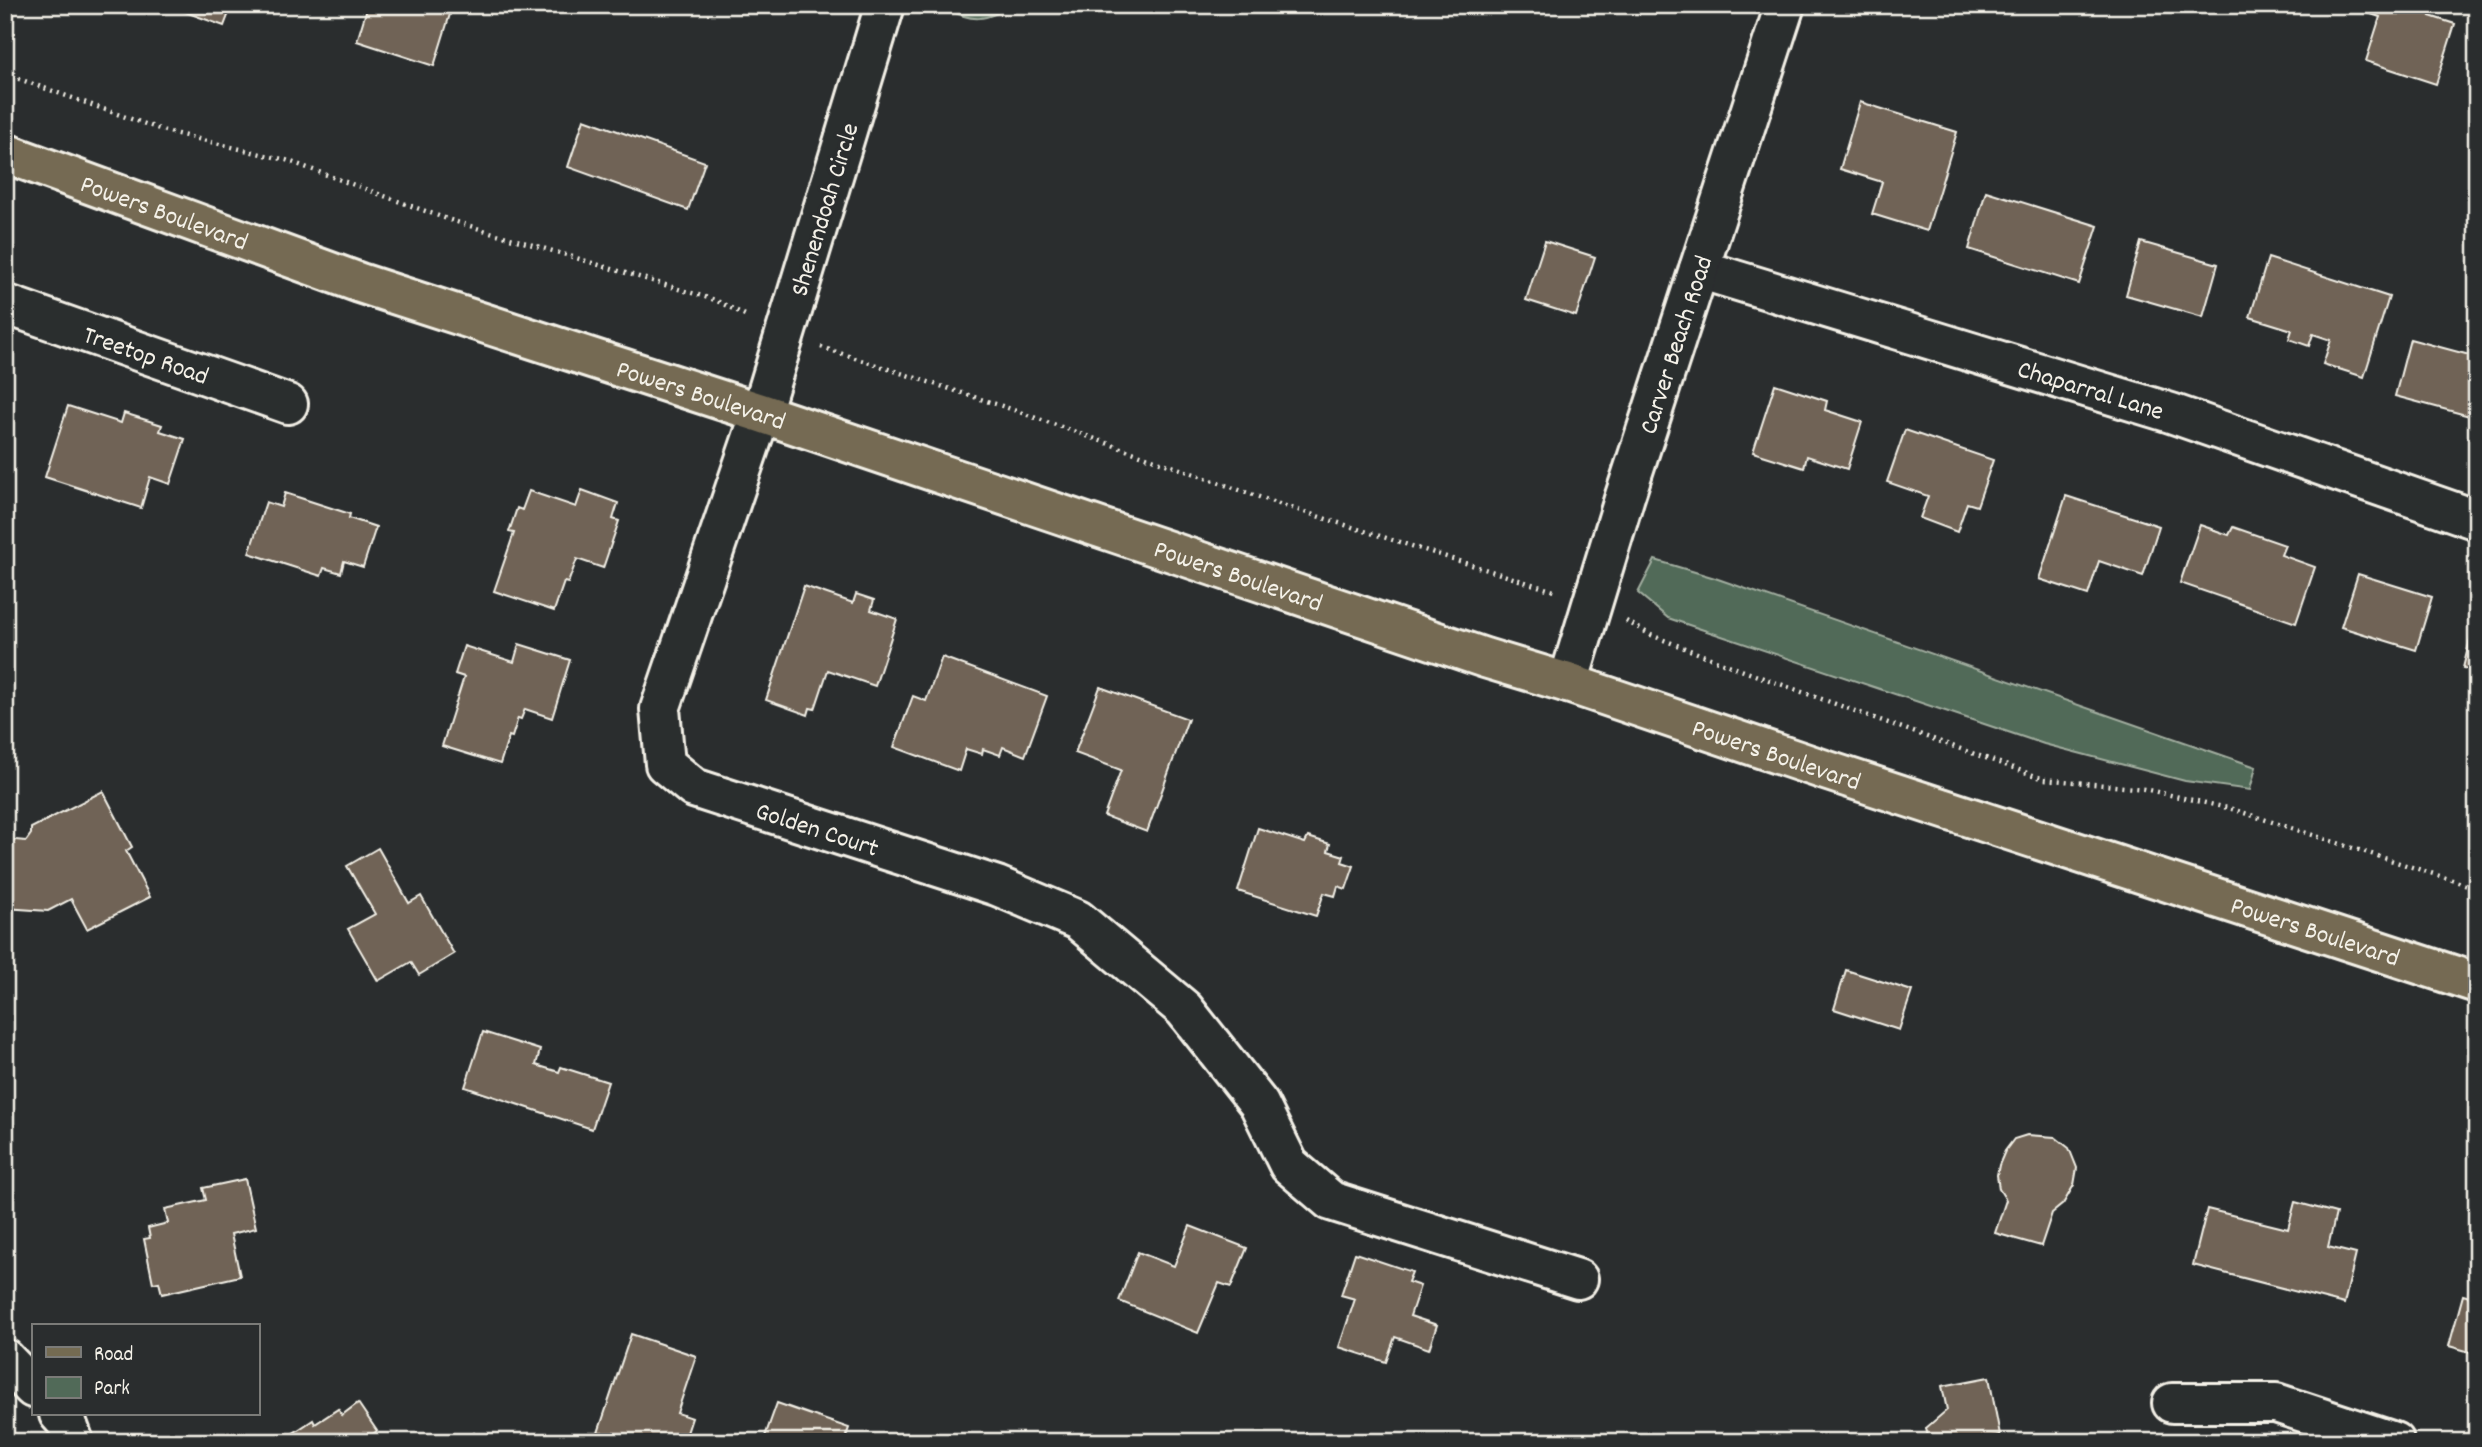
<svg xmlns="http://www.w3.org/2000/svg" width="2482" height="1447" viewBox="0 0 2482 1447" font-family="Dekko,sans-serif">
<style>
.green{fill:#516a58;stroke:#a2aea0;stroke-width:2}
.building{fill:#706456;stroke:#f4f1e8;stroke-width:2}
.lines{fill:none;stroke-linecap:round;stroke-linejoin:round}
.minor-casing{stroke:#f4f1e8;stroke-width:44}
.major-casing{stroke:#f4f1e8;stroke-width:44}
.path{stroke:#f4f1e8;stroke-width:4.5;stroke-dasharray:2 5;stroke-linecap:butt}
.minor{stroke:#2a2d2e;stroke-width:38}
.major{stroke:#746b52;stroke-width:38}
.labels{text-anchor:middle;stroke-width:6;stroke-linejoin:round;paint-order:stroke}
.street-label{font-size:26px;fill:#f4f1e8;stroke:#2a2d2e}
</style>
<rect width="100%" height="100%" fill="#2a2d2e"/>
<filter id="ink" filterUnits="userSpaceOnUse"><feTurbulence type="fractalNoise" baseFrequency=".0143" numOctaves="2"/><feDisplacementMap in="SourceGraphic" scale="14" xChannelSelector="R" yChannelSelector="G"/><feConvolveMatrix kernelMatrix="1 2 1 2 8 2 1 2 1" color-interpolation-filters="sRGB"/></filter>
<g filter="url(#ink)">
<g class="green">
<path d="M942,5h71c-30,16 -38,18 -69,3z"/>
<path d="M1655,560l60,18 541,189 -6,23 -65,-9 -141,-37 -376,-126 -30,-25z"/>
</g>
<g class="building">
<path d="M166,5h66l-8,21z"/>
<path d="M368,5h65l18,6 -17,55 -77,-25z"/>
<path d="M2354,5h80l-4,11 25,8 -19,60 -70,-23 14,-44 -27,-9z"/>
<path d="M1860,102l97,30 -30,99 -55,-17 10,-32 -42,-13z"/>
<path d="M584,119l121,43 -17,48 -120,-43z"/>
<path d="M1986,191l112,35 -19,58 -110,-35z"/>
<path d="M1545,241l50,16 -19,59 -50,-16z"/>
<path d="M2141,242l77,22 -15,53 -77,-22z"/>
<path d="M2268,258l121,39 -25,80 -41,-13 8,-24 -18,-6 -4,12 -20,-7 3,-9 -42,-13z"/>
<path d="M2410,339l67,18v61l-82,-22z"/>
<path d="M1775,384l52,17 -2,9 37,12 -15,47 -40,-13 -3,12 -51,-16z"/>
<path d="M68,406l53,17 3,-10 38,12 -2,6 25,8 -15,45 -20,-7 -9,31 -96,-31z"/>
<path d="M1905,430l88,30 -16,46 -10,-3 -10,29 -37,-14 8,-22 -41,-14z"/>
<path d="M582,490l36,13 -5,16 6,2 -16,47 -26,-9 -9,24 -4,-1 -10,29 -60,-20 20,-58 -5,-1 8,-24 5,2 7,-19 47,16z"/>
<path d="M285,493l65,21 -1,4 27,9 -13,40 -19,-6 -3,12 -17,-5 -3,8 -72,-23 17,-51 15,5z"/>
<path d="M2066,496l93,30 -16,50 -44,-15 -11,34 -49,-16z"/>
<path d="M2200,525l29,10 4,-8 52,18 -4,10 34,12 -19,56 -116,-40z"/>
<path d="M2358,574l74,23 -16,53 -75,-23z"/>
<path d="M804,586l49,17 3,-9 18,6 -3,10 26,9 -22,67 -47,-16 -13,39 -5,-1 -2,7 -42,-15z"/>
<path d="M2476,616h1v55l-14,-3z"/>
<path d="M519,644l51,16 -18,58 -27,-9 -4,10 -3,-1 -6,19 -3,-1 -9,28 -58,-18 22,-69 -9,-3 9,-28 50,16z"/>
<path d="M942,657l105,39 -22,60 -22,-9 -3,8 -17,-6 -1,5 -16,-5 -7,22 -65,-24 19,-51 13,5z"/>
<path d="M1100,687l88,32 -41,113 -43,-16 17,-46 -46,-17z"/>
<path d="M103,791l29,56 -6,4 24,46 -63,32 -16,-30 -23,12 -43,-3v-69l21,2 5,-7v-6z"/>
<path d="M1258,828l47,15 3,-6 22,7 -2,7 16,5 -2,6 12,4 -8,23 -8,-3 -3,10 -11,-3 -8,23 -78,-25z"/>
<path d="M378,848l31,55 12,-7 33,58 -35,21 -8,-13 -33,19 -30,-52 27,-15 -28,-48z"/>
<path d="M1846,970l66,21 -13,39 -65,-21z"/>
<path d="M483,1032l57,18 -4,15 23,7 2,-5 47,15 -16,47 -127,-42z"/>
<path d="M2027,1135l28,2 14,11 8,20 -3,17 -11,19 -11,9 -11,33 -46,-13 11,-33 -7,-11 -2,-14 2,-10 6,-14 9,-12z"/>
<path d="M245,1179l11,49 -25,6 9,42 -78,18 -3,-12 -6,1 -9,-44 6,-1 -2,-10 20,-5 -3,-14 41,-9 -3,-12z"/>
<path d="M2295,1202l41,11 -8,34 28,7 -12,50 -151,-39 14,-56 81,20z"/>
<path d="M1190,1226l57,22 -16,39 -12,-4 -21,50 -79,-32 19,-49 36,14z"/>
<path d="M1355,1253l57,19 -4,10 12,4 -10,30 27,9 -8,24 -34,-12 -9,25 -47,-15 16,-48 -14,-4z"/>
<path d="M2463,1295l14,4v55l-28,-8z"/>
<path d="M631,1334l65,22 -19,57 15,5 -8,24h-89z"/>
<path d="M1989,1377l11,58 -14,3 1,4h-58l-3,-14 21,-18 -5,-24z"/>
<path d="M358,1403l19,28 -15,11h-82l33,-22 2,4 23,-15 4,6z"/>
<path d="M777,1403l72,25 -5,14h-81z"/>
<path d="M474,1433l7,9h-18z"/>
</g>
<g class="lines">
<defs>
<g id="minor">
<path id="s1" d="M885,5l-124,408 -101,296 5,55 29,24 303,98 81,34 106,89 75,95 30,61 42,36 247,78"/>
<path id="s2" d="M1699,269l472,144 306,107"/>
<path id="s3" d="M5,304l283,100"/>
<path id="s4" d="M1568,683l57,-187 160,-491"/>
<path d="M5,1359l28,29"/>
<path d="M2172,1403h104l118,39"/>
<path d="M59,1414l8,9 7,19"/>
</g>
<g id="major">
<path id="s5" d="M5,153l355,130 401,130 724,245 83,25 257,87 652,213"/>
</g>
</defs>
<use href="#minor" class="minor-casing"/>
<use href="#major" class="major-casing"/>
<g class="path">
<path d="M5,74l160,57 121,29 161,59 268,81 34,17"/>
<path d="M821,347l184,60 274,97 278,88"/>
<path d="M1626,621l25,14 90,35 303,109 100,10 88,20 245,79"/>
</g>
<use href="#minor" class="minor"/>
<use href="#major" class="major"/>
</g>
</g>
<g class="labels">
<g class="street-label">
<text transform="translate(823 209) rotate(-73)" y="9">Shenendoah Circle</text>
<text dy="9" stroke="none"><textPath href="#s5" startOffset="170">Powers Boulevard</textPath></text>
<text dy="9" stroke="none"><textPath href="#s4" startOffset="355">Carver Beach Road</textPath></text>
<text dy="9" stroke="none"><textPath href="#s3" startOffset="150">Treetop Road</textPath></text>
<text dy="9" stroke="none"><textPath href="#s2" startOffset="410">Chaparral Lane</textPath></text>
<text dy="9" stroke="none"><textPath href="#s5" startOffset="737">Powers Boulevard</textPath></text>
<text dy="9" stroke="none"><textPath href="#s5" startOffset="1304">Powers Boulevard</textPath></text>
<text dy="9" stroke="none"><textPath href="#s5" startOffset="1871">Powers Boulevard</textPath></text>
<text dy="9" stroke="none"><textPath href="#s1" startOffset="962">Golden Court</textPath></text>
<text dy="9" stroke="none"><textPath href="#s5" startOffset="2438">Powers Boulevard</textPath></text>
</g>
</g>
<rect width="2482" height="1447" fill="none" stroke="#2a2d2e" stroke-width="28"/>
<rect x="14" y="14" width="2454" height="1419" fill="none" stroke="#f4f1e8" stroke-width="2.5" filter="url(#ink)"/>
<rect x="32" y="1324" width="228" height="91" fill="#2a2d2e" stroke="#7b7b78" stroke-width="2"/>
<rect x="46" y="1347" width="35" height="10" fill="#746b52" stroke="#7b7b78" stroke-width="2"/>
<text x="94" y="1360" font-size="21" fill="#f4f1e8">Road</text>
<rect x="46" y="1377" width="35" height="21" fill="#516a58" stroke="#7b7b78" stroke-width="2"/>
<text x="94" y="1394" font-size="21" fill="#f4f1e8">Park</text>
</svg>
